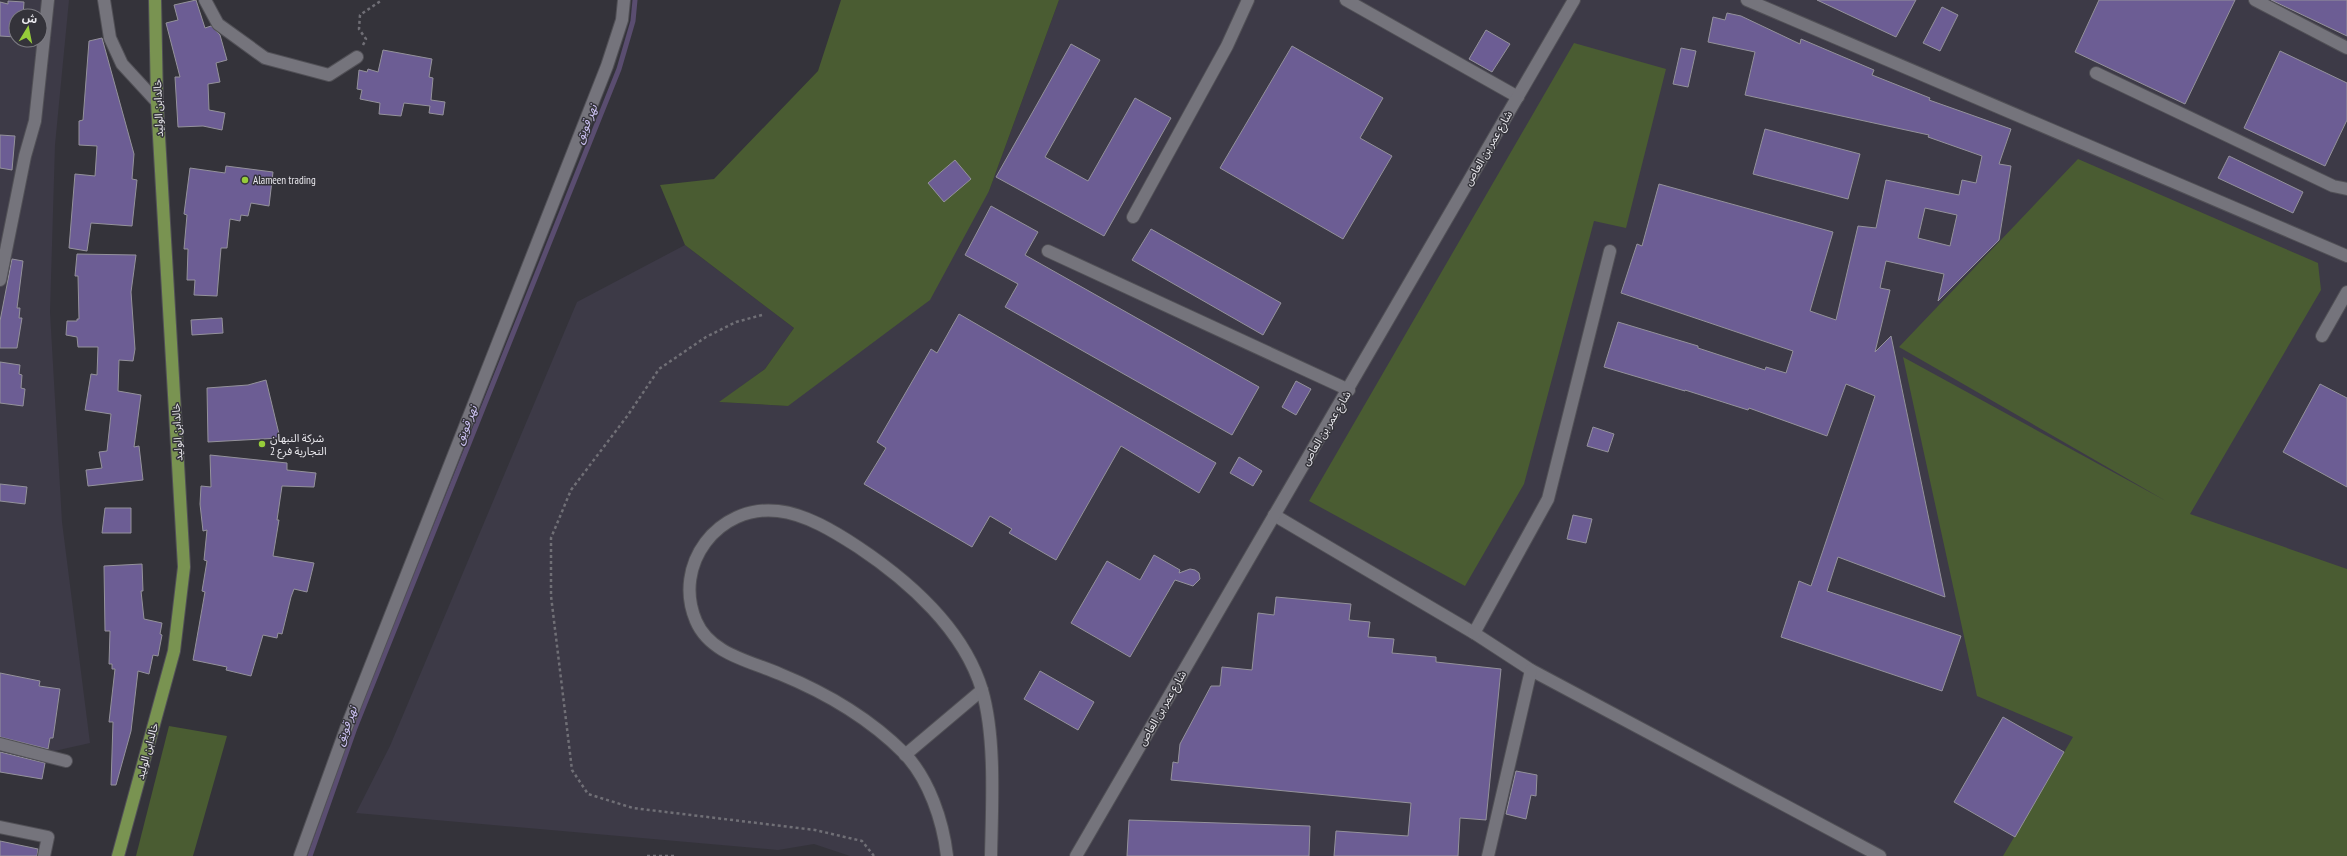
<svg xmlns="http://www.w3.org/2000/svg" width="2347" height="856" viewBox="0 0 2347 856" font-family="'PT Sans Narrow','Noto Sans Arabic',sans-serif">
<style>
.built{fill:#3d3a47;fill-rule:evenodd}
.green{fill:#4a5c32}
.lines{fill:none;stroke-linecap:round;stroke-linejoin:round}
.stream{stroke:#5a4d70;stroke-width:5}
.building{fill:#6c5d94;stroke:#94929b;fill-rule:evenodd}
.minor-casing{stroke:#515056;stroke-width:14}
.major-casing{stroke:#515056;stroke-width:14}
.path{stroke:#706f76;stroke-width:2.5;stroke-dasharray:3 3;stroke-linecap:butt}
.minor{stroke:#75747c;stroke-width:12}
.major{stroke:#799351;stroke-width:12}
.poi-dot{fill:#96cc3a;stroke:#34333a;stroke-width:1.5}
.labels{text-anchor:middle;stroke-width:3;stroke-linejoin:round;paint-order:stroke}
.street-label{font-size:11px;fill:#e9e8ed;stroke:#34333a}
.poi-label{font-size:11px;fill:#e9e8ed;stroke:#34333a;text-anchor:start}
.water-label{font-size:12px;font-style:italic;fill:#cfc4f6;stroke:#34333a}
</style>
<rect width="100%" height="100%" fill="#34333a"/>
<g class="built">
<path d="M0,0h69l-14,145 -5,167 12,210 28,221 -40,9 -50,-13zM16,16h24v24h-24z"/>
<path d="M1059,0h1288v856h-1497l-36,-12 -36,6 -422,-37 34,-67 187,-444 108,-57 109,83 -29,41 -45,33 68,4 201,-215z"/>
</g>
<g class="green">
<path d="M841,0h218l-70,191 -59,109 -142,106 -69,-4 46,-33 29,-41 -109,-83 -25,-60 54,-6 104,-108z"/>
<path d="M1574,43l92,26 -40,159 -32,-7 -70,263 -59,102 -156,-85z"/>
<path d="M2078,159l240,104 3,27 -131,224 157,55v287h-344l70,-119 -96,-41 -74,-339 263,144 -267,-154z"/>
<path d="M169,726l58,10 -34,120h-57z"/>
</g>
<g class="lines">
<path class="stream" d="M310,856l45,-128 264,-659 14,-48 2,-21"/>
</g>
<g class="building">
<path d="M196,0l9,28 6,-2 9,9 7,25 -11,3 4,19 -12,2 1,26 16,3 -3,17 -19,-4 -25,1 -3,-50h5l-14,-54 12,-3 -4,-15z"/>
<path d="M1817,0h99l-20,37z"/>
<path d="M2099,0h136l-50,104 -110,-52z"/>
<path d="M2271,0h76v36z"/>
<path d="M8,1l16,1 -1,14h-7v21l-16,-1v-34l8,2z"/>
<path d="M1942,7l16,8 -18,36 -17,-8z"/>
<path d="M1727,13l14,3 59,28 1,-5 73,31 -2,5 58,23 -1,2 82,29 -12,35 12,2 -12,74 -61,61 6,-27 -58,-13 -6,27 10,2 -15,62 16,-16 54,261 -107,-40 -11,34 134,45 -19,55 -161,-54 18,-56 12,5 64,-190 -29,-12 -19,52 -78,-28 -1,2 -63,-20v1l-81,-24 14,-45 80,24v2l67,22 1,-3 20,6 7,-22 -172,-58 16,-49 5,2 17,-62 174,48 -23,79 26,9 22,-94 18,2 10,-48 73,15 3,-15 14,3 6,-27 -54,-19 1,-2 -184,-40 10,-43 -47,-10 5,-25 12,3zM1925,208l32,7 -7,31 -32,-8z"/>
<path d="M1486,30l24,14 -18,28 -23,-13z"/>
<path d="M102,38l32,116 -2,25 5,1 -5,46 -41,-3 -4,28 -18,-3 6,-74 20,2 2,-30 -18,-1v-24l4,-1 6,-79z"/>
<path d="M1071,44l29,16 -55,97 43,24 47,-83 36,20 -67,118 -108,-59z"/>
<path d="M1292,46l91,52 -23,40 32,18 -49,83 -123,-71z"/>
<path d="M1681,48l15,3 -8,36 -15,-3z"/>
<path d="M383,50l49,9 -3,18 4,1 -2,22 14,2 -2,13 -14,-2 1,-7 -26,-3 -3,13 -22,-2 1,-11 -20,-4 2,-9 -5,-1 2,-19 8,2 1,-3 10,3z"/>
<path d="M2280,51l67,32v37l-22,46 -81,-38z"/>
<path d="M1765,129l95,25 -12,45 -95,-25z"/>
<path d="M0,135l15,1 -3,34 -12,-2z"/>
<path d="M2229,156l74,36 -10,21 -75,-35z"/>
<path d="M955,160l16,19 -27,23 -16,-19z"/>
<path d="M226,166l47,6 -4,34 -18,-3 -3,13 -7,-1 -1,6 -10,-2 -3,29h-6l-4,48 -23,-1 1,-15h-8l1,-31h-4l3,-34 -3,-1 6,-46 35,5z"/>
<path d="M991,206l47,26 -13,23 234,132 -27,48 -227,-128 13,-23 -53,-29z"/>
<path d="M1151,229l130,74 -18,32 -131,-75z"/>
<path d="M77,254l59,1 -5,37 4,57 -2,12 -14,-1 -1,31 23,4 -7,52 5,-1 4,34 -55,6 -2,-16 16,-2 -3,-16 8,-1 4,-37 -26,-4 6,-36 6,1 1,-28h-20l-1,-10 -11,-2 1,-14h10v-2h2l-1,-43h-3z"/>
<path d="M12,259l11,2 -6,47h3l-1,10h3l-5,30h-17v-27z"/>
<path d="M959,314l257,149 -17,30 -78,-47 -65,114 -47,-27 3,-4 -22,-13 -18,31 -108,-63 22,-36 -9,-6 54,-93 6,4z"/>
<path d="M222,318l1,15 -31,2 -1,-15z"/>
<path d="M0,362l20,3 -1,9 3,1 -1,13 4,1 -2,17 -23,-3z"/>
<path d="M266,380l14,58 -72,4 -1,-54 41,-3z"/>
<path d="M1296,381l15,8 -15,26 -14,-8z"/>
<path d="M2320,384l27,14v89l-64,-35z"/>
<path d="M1593,427l21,7 -6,18 -21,-6z"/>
<path d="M210,455l77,8v7l29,3 -2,14 -32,-1 -5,34h2l-6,36 41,7 -7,29 -13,-3 -3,8 -9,37 -4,-1 -1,5 -14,-3 -12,41 -25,-6 1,-3 -34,-7 12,-68 -3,-1 5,-30 -3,-1 3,-30 -4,1 -3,-27 1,-18 10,1z"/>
<path d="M1239,457l23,14 -9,15 -23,-13z"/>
<path d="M0,484l27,3 -2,17 -25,-3z"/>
<path d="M105,508h26v25h-29z"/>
<path d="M1573,515l19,4 -6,24 -19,-4z"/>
<path d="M1154,555l26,15 -1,3 11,-4 5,1 4,3 1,6 -7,7 -18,-6 -45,77 -59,-34 36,-62 33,19z"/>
<path d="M142,564l1,27h-2l3,28 18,4 -2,11 2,1 -4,21 -5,-1 -4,19 -11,-3 -7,60 -15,54h-5l2,-63h-4l6,-53h-3v-5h-3l1,-33h-5l-1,-65z"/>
<path d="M1276,597l75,7 -2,16 21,2 -2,15 26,2 -2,14 44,4v5l65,7 -15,151 -26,-2 -2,38h-124l2,-25 72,5 3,-33 -240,-23 2,-18 5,1 2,-19 31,-58h9l2,-19 30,3 6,-57 16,2z"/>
<path d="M1040,671l54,31 -16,28 -54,-31z"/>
<path d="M0,673l40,8 -1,5 21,3 -7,49h-3l-2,11 -48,-12z"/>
<path d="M2003,717l61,35 -49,85 -61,-35z"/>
<path d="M0,752l45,11 -3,16 -42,-7z"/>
<path d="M1516,771l21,4 -1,21 -5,-1 -5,24 -20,-5z"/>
<path d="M1129,820l181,6 -1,30h-182z"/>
<path d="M0,841l38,8 -1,7h-37z"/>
</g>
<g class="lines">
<defs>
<g id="minor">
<path d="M104,0l6,38 12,26 35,38"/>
<path d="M205,0l13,24 47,34 64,17 28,-18"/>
<path d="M1346,0l172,97"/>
<path d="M1747,0l600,256"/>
<path d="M2255,0l92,48"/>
<path d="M2096,73l237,113 14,3"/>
<path d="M1133,217l94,-171 21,-46"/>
<path d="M1048,251l301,139"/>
<path d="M0,280l25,-124 10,-35 13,-121"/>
<path d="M2322,336l25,-44"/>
<path d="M1274,515l200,118 57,37 349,186"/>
<path d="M1474,633l74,-134 62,-248"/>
<path d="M0,744l66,17"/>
<path d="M905,755l77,-65"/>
<path d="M0,827l48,10 -4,19"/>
<path d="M300,856l47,-130 260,-660 15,-46 2,-20"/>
<path d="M947,856c-4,-35 -18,-77 -43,-103 -34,-34 -80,-61 -124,-79 -30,-13 -70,-20 -84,-53 -24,-56 22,-117 82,-110 28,3 57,21 80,36 51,34 106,83 124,143 14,48 10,115 9,166"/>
<path d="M1076,856l498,-856"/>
<path d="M1488,856l43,-186"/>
</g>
<path id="major" d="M118,856l56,-205 10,-84 -27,-465 -2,-102"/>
</defs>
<use href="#minor" class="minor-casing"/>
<use href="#major" class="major-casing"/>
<g class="path">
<path d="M363,45l3,-6 -7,-10 1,-14 22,-15"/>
<path d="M762,315l-26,7 -30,15 -47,32 -31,46 -57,75 -20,48v58l21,174 16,24 45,14 182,22 47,11 12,15"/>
<path d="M647,856h28"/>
</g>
<use href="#minor" class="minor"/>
<use href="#major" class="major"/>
</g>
<g class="poi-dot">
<circle cx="245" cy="180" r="4"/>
<circle cx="262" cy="444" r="4"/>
</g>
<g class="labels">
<g class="street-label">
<text transform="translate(158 108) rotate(-92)" y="4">خالدابن الوليد</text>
<text transform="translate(1488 148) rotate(-60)" y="4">شارع عمر بن العاص</text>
<text transform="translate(1326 428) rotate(-59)" y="4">شارع عمر بن العاص</text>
<text transform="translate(177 432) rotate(-93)" y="4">خالدابن الوليد</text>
<text transform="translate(1162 708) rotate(-60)" y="4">شارع عمر بن العاص</text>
<text transform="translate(147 751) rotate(-75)" y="4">خالدابن الوليد</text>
</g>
<g class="poi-label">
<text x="253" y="184">Alameen trading</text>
<text x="270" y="442">شركة النبهان<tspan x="270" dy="13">التجارية فرع 2</tspan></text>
</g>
<g class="water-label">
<text transform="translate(586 124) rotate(-68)" y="4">نهر قويق</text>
<text transform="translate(466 425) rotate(-68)" y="4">نهر قويق</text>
<text transform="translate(346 726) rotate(-69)" y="4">نهر قويق</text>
</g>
</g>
<g transform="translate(28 28) rotate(10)"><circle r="19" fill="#34333a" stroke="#7c7b82"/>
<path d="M0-3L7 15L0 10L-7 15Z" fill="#96cc3a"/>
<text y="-6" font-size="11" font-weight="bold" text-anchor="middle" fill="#e9e8ed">ش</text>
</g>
</svg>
